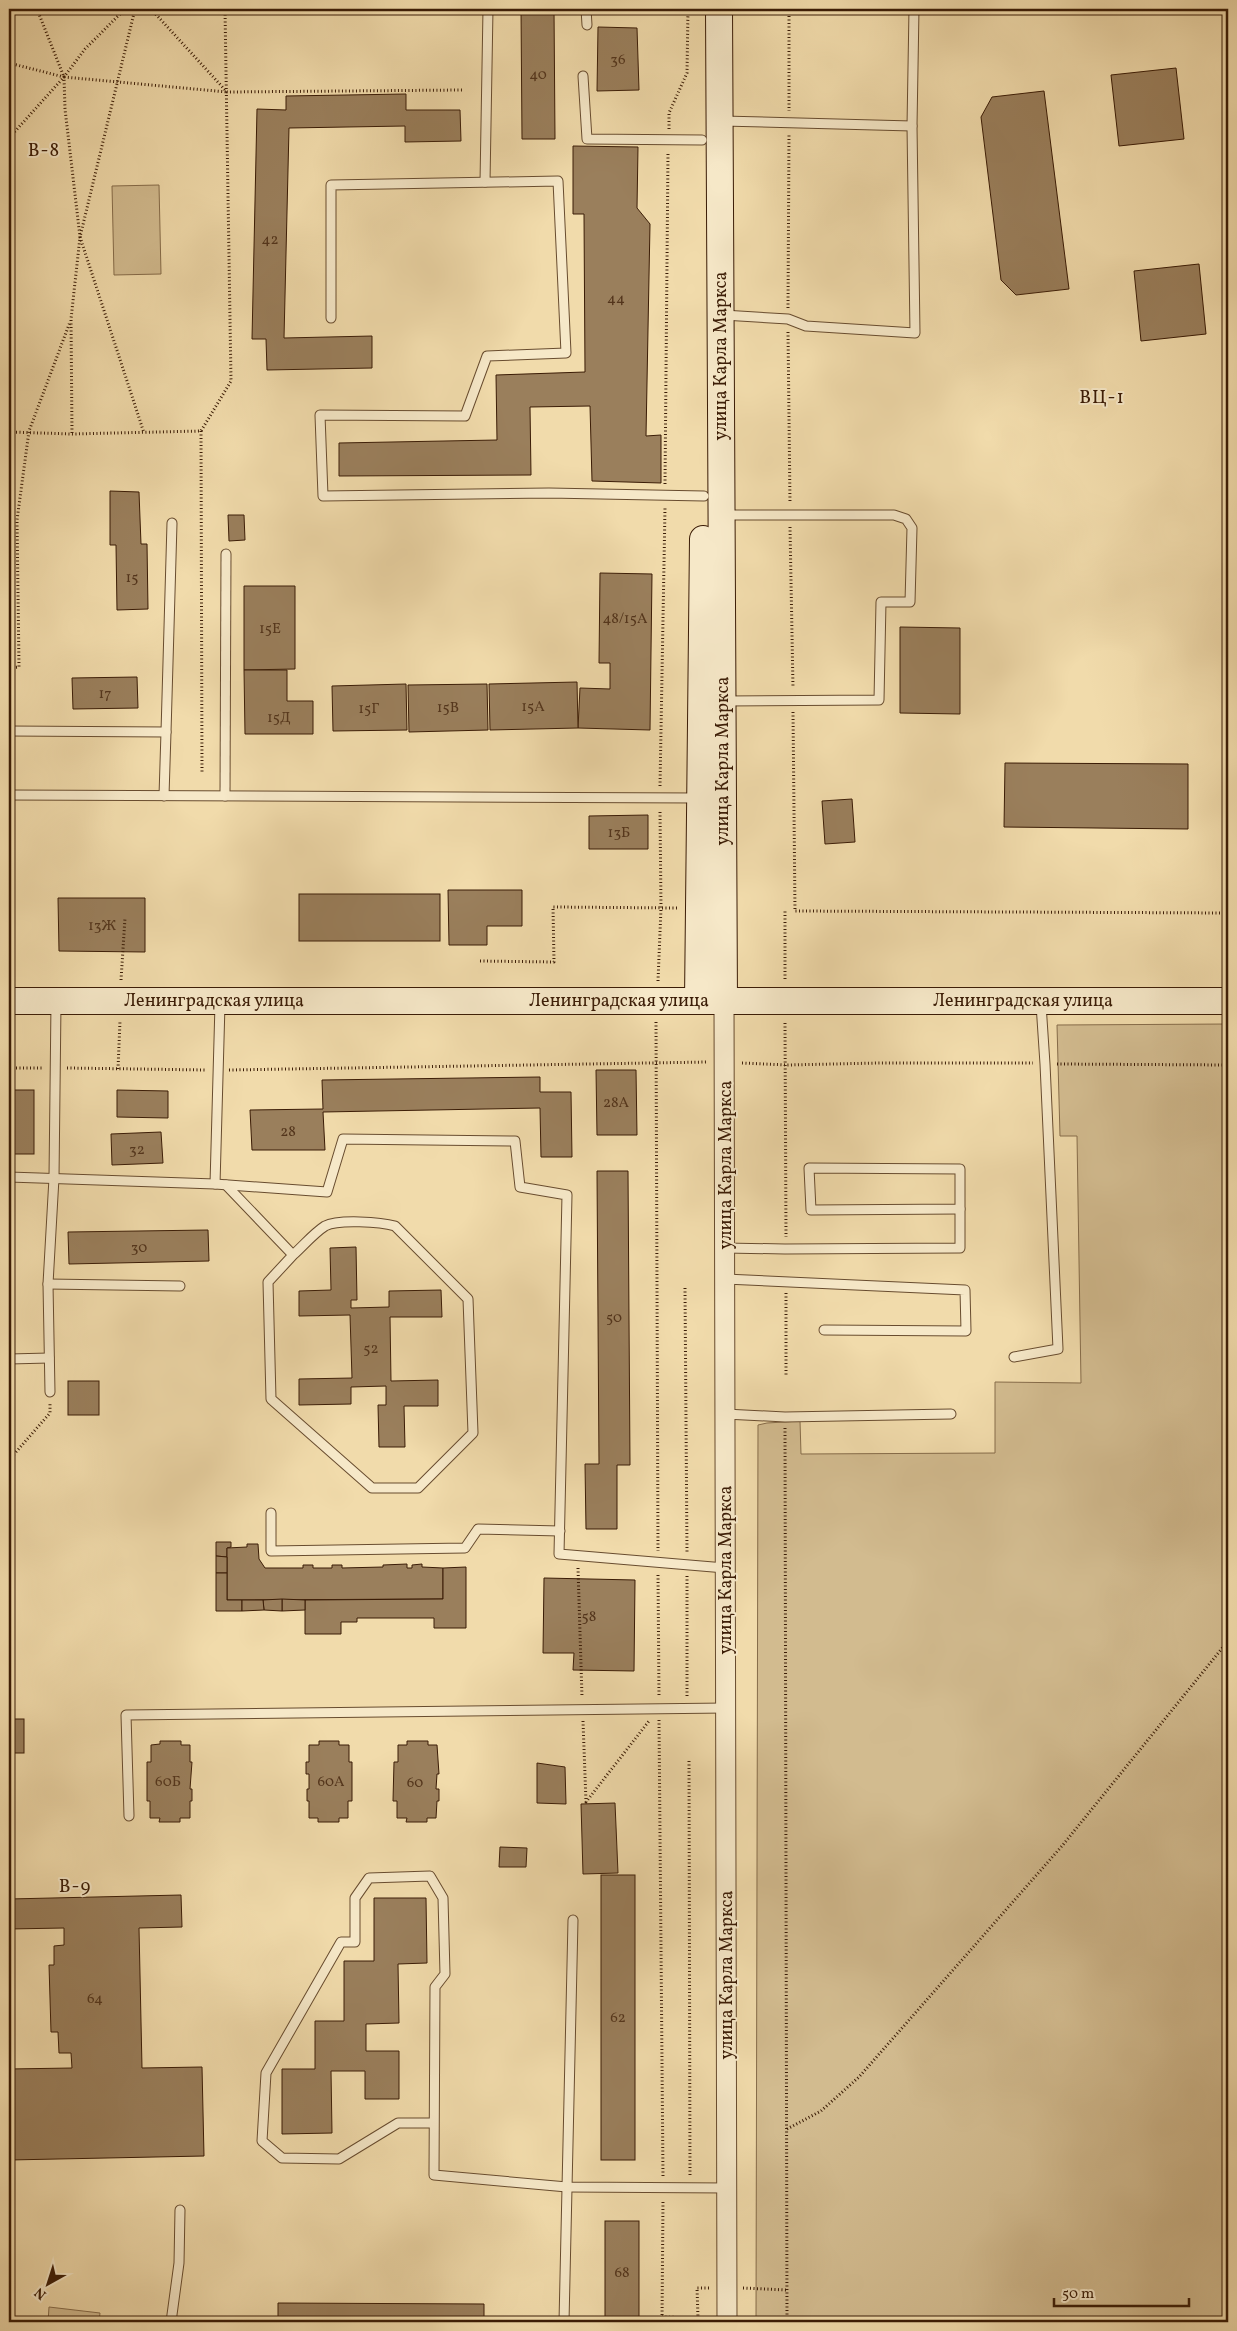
<svg xmlns="http://www.w3.org/2000/svg" width="1237" height="2331" viewBox="0 0 1237 2331" font-family="Vollkorn,serif">
<style>
.green{fill:#d2bb8f;stroke:#866c4a}
.building{fill:#9a7f5c;stroke:#3b1c06}
.lines{fill:none;stroke-linecap:round;stroke-linejoin:round}
.lane-casing{stroke:#684c2f;stroke-width:11}
.street-casing{stroke:#684c2f;stroke-width:21}
.secondary-casing{stroke:#3b1c06;stroke-width:28}
.path{stroke:#3b1c06;stroke-width:3;stroke-dasharray:1 2.5;stroke-linecap:butt}
.lane{stroke:#f6e8c8;stroke-width:9}
.street{stroke:#f6e8c8;stroke-width:19}
.secondary{stroke:#f6e8c8;stroke-width:26}
.labels{text-anchor:middle;stroke-width:4;stroke-linejoin:round;paint-order:stroke}
.number-label{font-size:15px;fill:#53351c}
.street-label{font-size:18px;fill:#3b1c06;stroke:#f6e8c8}
.neighbourhood-label{font-size:19px;letter-spacing:1px;fill:#3b1c06;stroke:#f6e8c8}
</style>
<rect width="100%" height="100%" fill="#f1dbab"/>
<filter id="stains"><feTurbulence type="fractalNoise" baseFrequency=".004" numOctaves="4"/><feColorMatrix values="0 0 0 0 .2 0 0 0 0 .09 0 0 0 0 .02 0 0 0 .5 -.17"/></filter>
<radialGradient id="worn" r=".72"><stop offset=".6" stop-color="#630" stop-opacity="0"/><stop offset="1" stop-color="#630" stop-opacity=".3"/></radialGradient>
<g class="green">
<path d="M159,185l2,89 -47,1 -2,-89z"/>
<path d="M1228,1024v1298h-472l2,-897 9,-2 33,-2 1,33 194,-1v-71l86,1 -4,-247h-17l-3,-111z"/>
<path d="M49,2307l51,6 -1,9h-51z"/>
</g>
<g class="building">
<path d="M521,9h33l1,130h-33z"/>
<path d="M598,27l39,1 2,62 -42,1z"/>
<path d="M1176,68l8,71 -65,7 -8,-71z"/>
<path d="M1044,91l25,198 -53,6 -15,-15 -20,-163 11,-20z"/>
<path d="M406,94v16h54l1,31 -56,1v-16l-116,2 -5,210 88,-2v32l-105,2 -1,-31h-14l5,-230 29,1v-14z"/>
<path d="M573,146l65,1 -1,61 13,16 -4,212 15,-1v48l-69,-2 -2,-75 -60,1 1,68 -192,1v-33l158,-3 -1,-65 89,-3 -1,-158h-11z"/>
<path d="M1199,264l7,70 -65,7 -7,-70z"/>
<path d="M110,491l29,1 2,52h6l1,65 -31,1 -1,-65h-6z"/>
<path d="M228,515h16l1,25 -16,1z"/>
<path d="M600,573l52,1 -2,156 -72,-2 2,-40 30,1v-26h-11z"/>
<path d="M244,586h51v83l-51,1z"/>
<path d="M9,613h3l1,36h-4z"/>
<path d="M900,627l60,1v86l-60,-1z"/>
<path d="M244,670h43v31h26v33h-68z"/>
<path d="M137,677l1,31 -65,1 -1,-31z"/>
<path d="M577,682l1,46 -88,2 -1,-46z"/>
<path d="M406,684l1,46 -74,1 -1,-45z"/>
<path d="M487,684l1,46 -79,2 -1,-47z"/>
<path d="M1005,763l183,1v65l-184,-2z"/>
<path d="M852,799l3,43 -30,2 -3,-43z"/>
<path d="M648,815v34h-59v-33z"/>
<path d="M448,890h74v36h-35v19h-38z"/>
<rect x="299" y="894" width="141" height="47"/>
<path d="M58,898h87v54l-86,-1z"/>
<path d="M596,1070h40l1,65h-40z"/>
<path d="M540,1077v15h31l1,65h-31l-1,-49 -217,4 2,38h-73l-2,-40 73,-1 -1,-29z"/>
<rect x="9" y="1090" width="25" height="64"/>
<path d="M117,1090l51,1v27l-51,-1z"/>
<path d="M161,1132l2,31 -51,2 -1,-31z"/>
<path d="M597,1171h31l2,294h-13v64h-31l-1,-65h14z"/>
<path d="M208,1230l1,31 -140,3 -1,-32z"/>
<path d="M356,1247l1,53h-6v8l38,-1v-16l52,-1 1,27h-52l1,64 47,-1v26h-34l1,41h-26l-1,-42h8v-19l-35,1v17l-52,1v-26l53,-1 -2,-63 -51,1v-25l32,-1 -1,-42z"/>
<rect x="68" y="1381" width="31" height="34"/>
<path d="M216,1542h15v5l-4,1v9l-11,-1z"/>
<path d="M247,1544h11l1,15 6,9h38v-3h10v3h19v-3h10v3l41,-1v-2l24,-1v4h5v-3l10,-1v3l21,1v31l-216,1v-52l20,-1z"/>
<path d="M216,1556l11,1v16h-11z"/>
<path d="M466,1567v61h-32v-10h-77v4h-16v12h-36v-34l138,-1v-31z"/>
<path d="M216,1573h11v27h15v11h-26z"/>
<path d="M544,1578l91,2 -1,91 -61,-1 1,-17h-31z"/>
<path d="M282,1599l23,1v10l-23,1z"/>
<path d="M282,1599v12l-18,-1 -1,-10z"/>
<path d="M242,1600h21l1,10 -22,1z"/>
<rect x="9" y="1719" width="15" height="34"/>
<path d="M160,1741h21v4h9v17h2l-2,27h2v12h-2v17h-10v4h-21l1,-4h-10v-17h-3v-39h4v-17l9,-1z"/>
<path d="M319,1741h20v4h10v17h3v39h-4v17h-9v4h-21v-4h-9v-17h-2v-12h2v-15h-3v-12h3v-17h10z"/>
<path d="M407,1741h21v4h9l2,29h-2l-1,15h3v12h-2l-1,17h-9v4h-21l1,-4h-10v-17h-4l1,-39h4v-17h9z"/>
<path d="M537,1763l28,4 1,37 -29,-1z"/>
<path d="M615,1803l3,70 -35,1 -2,-70z"/>
<path d="M500,1847l27,1 -1,19h-27z"/>
<rect x="601" y="1875" width="34" height="285"/>
<path d="M181,1895l1,32 -43,1 3,140 60,-1 2,89 -195,4v-91l63,-1 -1,-15h-12l-1,-21h-7l-2,-67h5v-19l10,-1v-17l-55,1v-30z"/>
<path d="M374,1898h52l1,65 -29,1 1,59 -33,1v27h33v48h-34v-28h-34l1,62 -50,1v-65h33v-48h29v-60h30z"/>
<rect x="605" y="2221" width="34" height="101"/>
<path d="M278,2303l206,1v18h-206z"/>
<path d="M515,2318l19,1v3h-19z"/>
</g>
<g class="lines">
<defs>
<g id="lane">
<path d="M586,9l1,16"/>
<path d="M583,76l4,63 115,1"/>
<path d="M722,121l190,5"/>
<path d="M485,182l3,-173"/>
<path d="M723,315l65,4 18,7 109,7 -3,-207 2,-117"/>
<path d="M331,318v-133l227,-4 8,172 -79,3 -22,60 -145,-1 3,81 226,-3 155,3"/>
<path d="M723,515h171l12,4 6,9 -2,74h-29l-2,98 -154,1"/>
<path d="M9,731l157,1 -2,64"/>
<path d="M166,732l6,-209"/>
<path d="M9,795l689,3"/>
<path d="M225,796l1,-242"/>
<path d="M809,1168l151,1v40l-149,1z"/>
<path d="M9,1177l206,7 112,8 16,-53 172,2 5,46 47,8 -8,359 166,14"/>
<path d="M215,1184l5,-180"/>
<path d="M226,1185l67,70 -25,27 3,117 101,89h46l55,-55 -5,-134 -73,-73c-14,-4 -57,-7 -70,0 -11,7 -22,20 -32,29"/>
<path d="M725,1248l60,1 175,-1v-39"/>
<path d="M725,1279l240,11 1,41 -142,-1"/>
<path d="M48,1284l132,2"/>
<path d="M1014,1357l44,-8 -13,-285 -4,-60"/>
<path d="M9,1359l40,-1"/>
<path d="M50,1392l-2,-108 6,-106 2,-175"/>
<path d="M725,1414l60,3 166,-3"/>
<path d="M271,1513v38l194,-3 13,-19 82,2"/>
<path d="M129,1816l-3,-101 600,-7"/>
<path d="M434,2123h-36l-59,36 -57,-1 -20,-17 4,-68 75,-131h14v-44l14,-20 61,-2 13,22 2,76 -10,13 -1,188 133,12 160,1"/>
<path d="M171,2322l8,-59 1,-53"/>
<path d="M564,2322l9,-402"/>
</g>
<path id="street" d="M724,1000l3,1322"/>
<g id="secondary">
<path d="M719,9l5,991"/>
<path d="M698,1000l5,-461"/>
<path d="M9,1001h1219"/>
</g>
</defs>
<use href="#lane" class="lane-casing"/>
<use href="#street" class="street-casing"/>
<use href="#secondary" class="secondary-casing"/>
<g class="path">
<path d="M37,9l27,68 163,15"/>
<path d="M135,9l-55,228 64,196"/>
<path d="M151,9l76,83 235,-2"/>
<path d="M789,9v102"/>
<path d="M9,63l55,14 -55,61"/>
<path d="M669,129v-16l18,-40 1,-64"/>
<path d="M788,308l1,-174"/>
<path d="M788,332l2,171"/>
<path d="M201,431l1,343"/>
<path d="M9,432l63,2 129,-3 30,-50 -6,-372"/>
<path d="M72,433l-1,-114 9,-82 -15,-128 -1,-32 21,-28 40,-40"/>
<path d="M665,484l3,-331"/>
<path d="M790,527l3,161"/>
<path d="M9,668l10,-1 -2,-147 12,-89 41,-109"/>
<path d="M793,712l2,199 433,2"/>
<path d="M660,786l5,-278"/>
<path d="M480,961l74,1 -1,-55 124,1"/>
<path d="M785,979v-68"/>
<path d="M121,980l4,-62"/>
<path d="M658,981l3,-73 -1,-98"/>
<path d="M656,1022l2,529"/>
<path d="M785,1023l1,214"/>
<path d="M742,1063l45,2 92,-2h154"/>
<path d="M1057,1064l171,1"/>
<path d="M9,1068h34"/>
<path d="M67,1068l139,2"/>
<path d="M118,1069l2,-48"/>
<path d="M229,1070l479,-8"/>
<path d="M685,1288l2,264"/>
<path d="M786,1293v82"/>
<path d="M785,1428l2,894"/>
<path d="M9,1460l41,-47v-10"/>
<path d="M578,1568l4,129"/>
<path d="M658,1575l1,121"/>
<path d="M687,1576v121"/>
<path d="M659,1720l4,456"/>
<path d="M583,1721l3,81 63,-81"/>
<path d="M689,1761l1,415"/>
<path d="M787,2129l34,-18 38,-34 203,-231 166,-205"/>
<path d="M743,2288l44,2"/>
<path d="M662,2317l36,1 -1,-30h12"/>
<path d="M662,2322l1,-122"/>
</g>
<use href="#lane" class="lane"/>
<use href="#street" class="street"/>
<use href="#secondary" class="secondary"/>
</g>
<g class="labels">
<g class="number-label">
<text x="618" y="64">36</text>
<text x="538" y="79">40</text>
<text x="270" y="244">42</text>
<text x="616" y="303">44</text>
<text x="132" y="582">15</text>
<text x="625" y="623">48/15А</text>
<text x="270" y="633">15Е</text>
<text x="105" y="698">17</text>
<text x="533" y="711">15А</text>
<text x="448" y="712">15В</text>
<text x="369" y="713">15Г</text>
<text x="279" y="722">15Д</text>
<text x="619" y="837">13Б</text>
<text x="102" y="930">13Ж</text>
<text x="616" y="1107">28А</text>
<text x="288" y="1136">28</text>
<text x="137" y="1154">32</text>
<text x="139" y="1252">30</text>
<text x="614" y="1322">50</text>
<text x="371" y="1353">52</text>
<text x="589" y="1621">58</text>
<text x="168" y="1786">60Б</text>
<text x="331" y="1786">60А</text>
<text x="415" y="1787">60</text>
<text x="95" y="2003">64</text>
<text x="618" y="2022">62</text>
<text x="622" y="2277">68</text>
</g>
<g class="street-label">
<text transform="translate(720 356) rotate(-90)" y="6">улица Карла Маркса</text>
<text transform="translate(722 761) rotate(-90)" y="6">улица Карла Маркса</text>
<text x="214" y="1006">Ленинградская улица</text>
<text x="619" y="1006">Ленинградская улица</text>
<text x="1023" y="1006">Ленинградская улица</text>
<text transform="translate(725 1165) rotate(-90)" y="6">улица Карла Маркса</text>
<text transform="translate(725 1570) rotate(-90)" y="6">улица Карла Маркса</text>
<text transform="translate(726 1975) rotate(-90)" y="6">улица Карла Маркса</text>
</g>
<g class="neighbourhood-label">
<text x="44" y="156">В-8</text>
<text x="1102" y="403">ВЦ-1</text>
<text x="75" y="1892">В-9</text>
</g>
</g>
<rect width="1237" height="2331" fill="none" stroke="#f1dbab" stroke-width="30"/>
<rect x="10" y="10" width="1217" height="2311" fill="none" stroke="#3b1c06" stroke-width="2.5"/>
<rect x="15" y="15" width="1207" height="2301" fill="none" stroke="#3b1c06"/>
<g transform="translate(48 2284) rotate(219)" stroke="#f6e8c8" stroke-width="4" paint-order="stroke">
<path d="M0-4L9 19L0 12L-9 19Z" fill="#3b1c06"/>
<text y="-8" font-size="14" font-weight="bold" text-anchor="middle" fill="#3b1c06">N</text>
</g>
<path d="M1054 2298v8h135v-8" fill="none" stroke="#3b1c06" stroke-width="2.5"/>
<text x="1062" y="2298" font-size="15" fill="#3b1c06" stroke="#f6e8c8" stroke-width="4" paint-order="stroke">50 m</text>
<rect width="100%" height="100%" filter="url(#stains)"/>
<rect width="100%" height="100%" fill="url(#worn)"/>
</svg>
